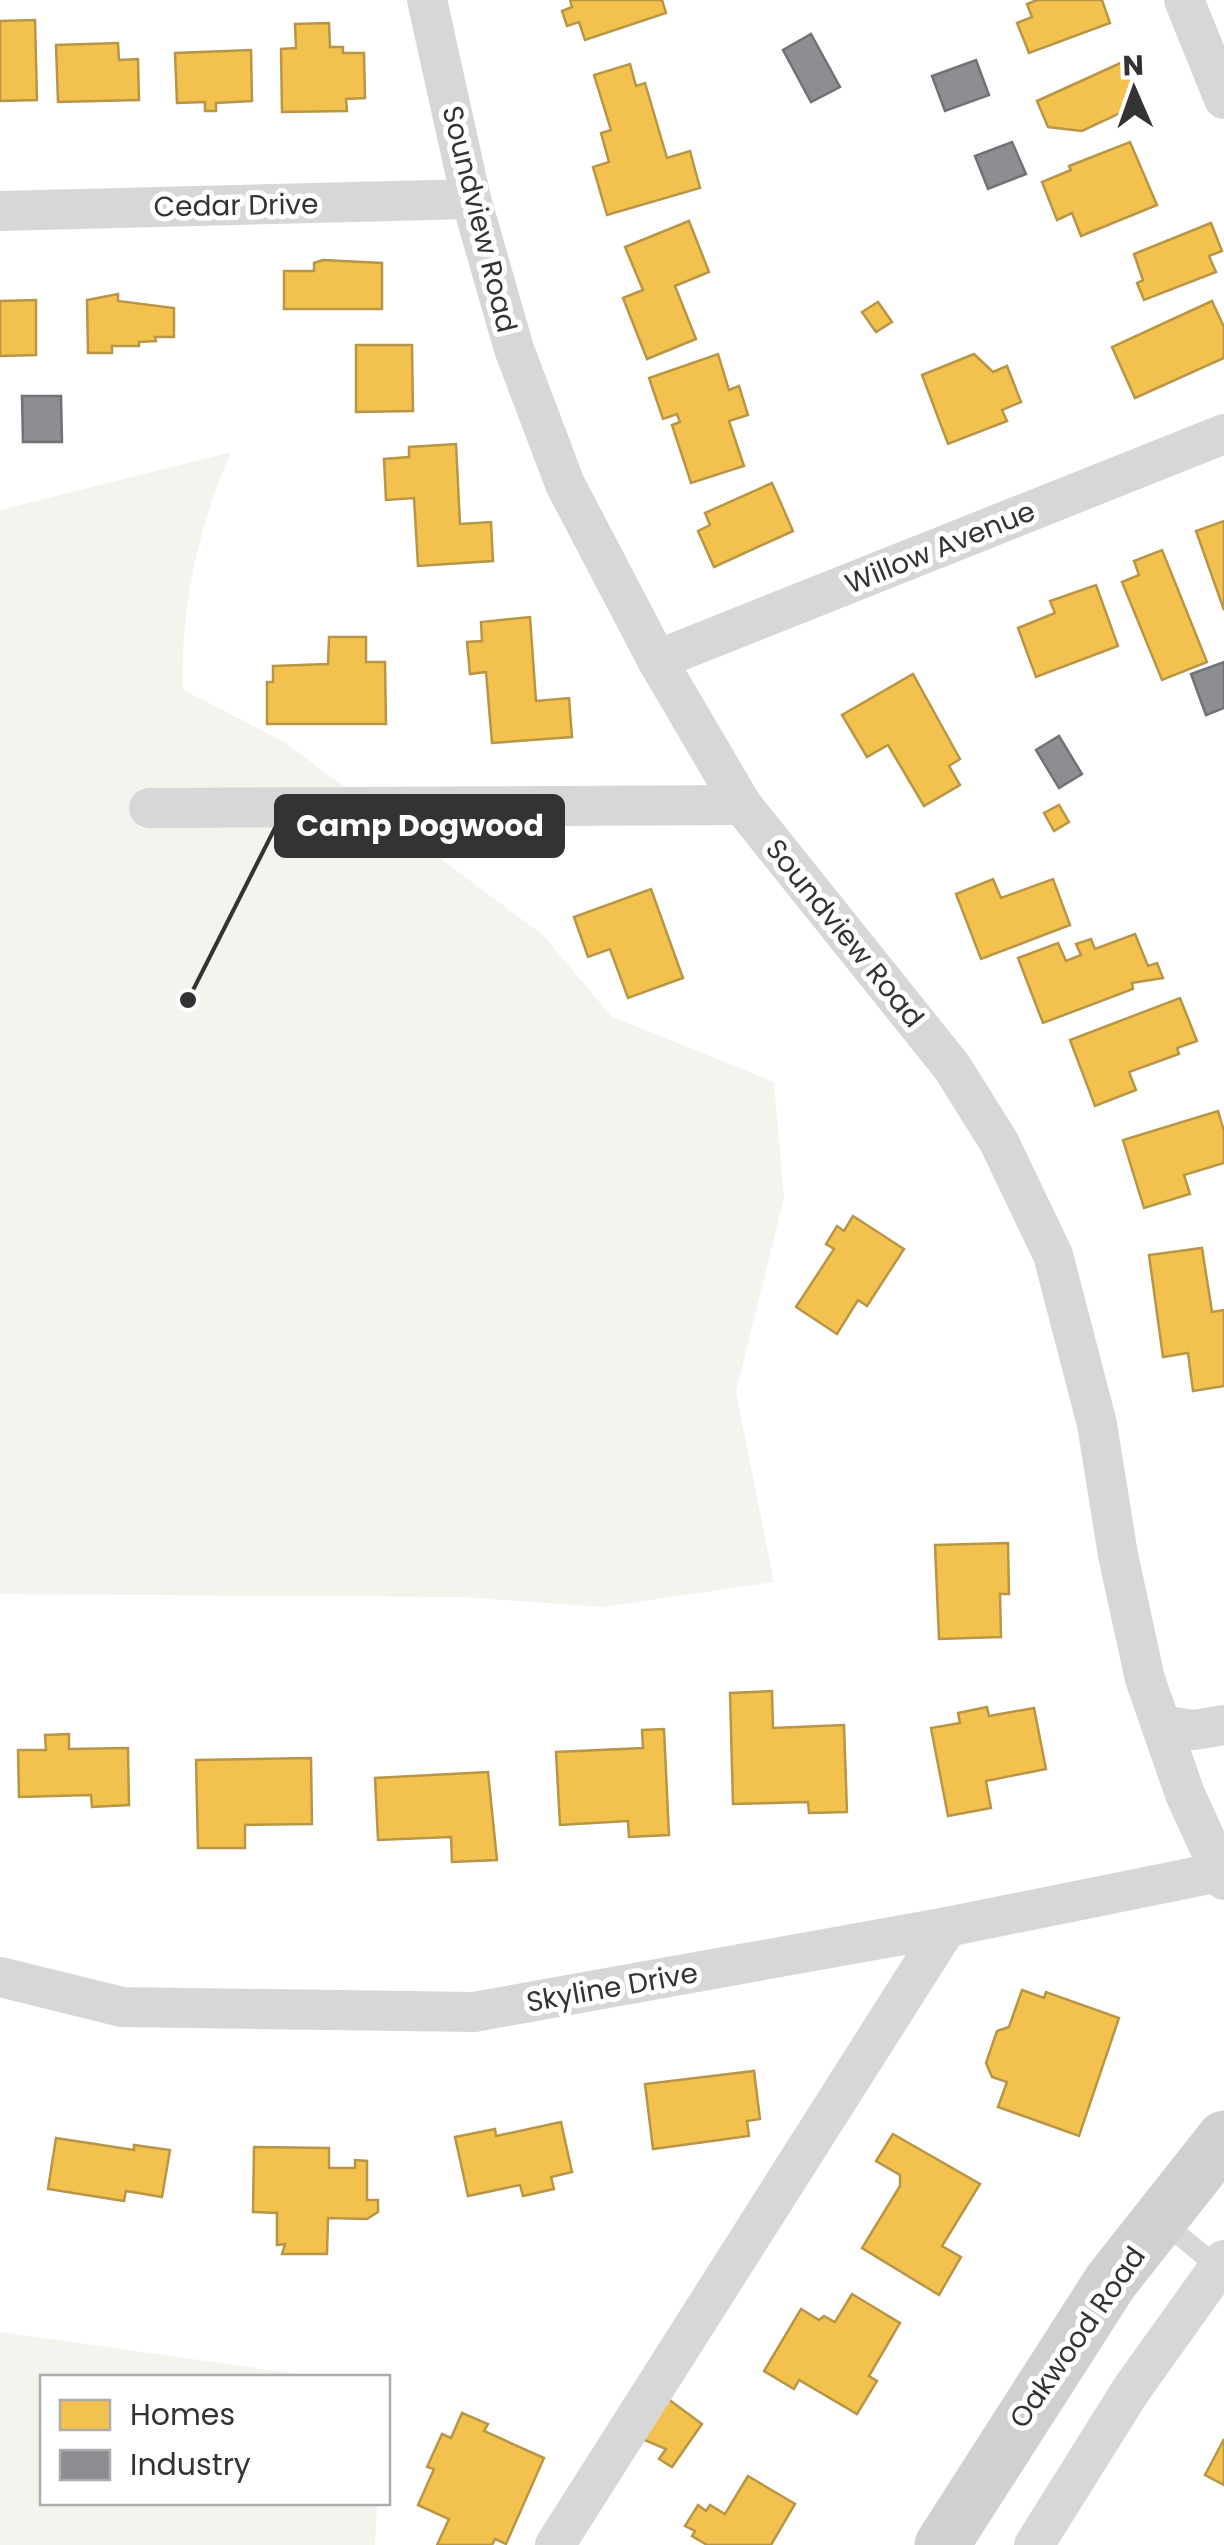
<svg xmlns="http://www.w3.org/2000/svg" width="1224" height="2545" viewBox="0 0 1224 2545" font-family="Poppins,sans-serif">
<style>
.green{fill:#f1f5ed}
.homes{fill:#f2c14e;stroke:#b99646;stroke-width:2.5}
.industry{fill:#8d8d92;stroke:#727276;stroke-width:2.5}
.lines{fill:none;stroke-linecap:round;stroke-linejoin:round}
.service{stroke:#d7d7d7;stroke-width:20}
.minor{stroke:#d7d7d7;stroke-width:40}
.secondary{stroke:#d0d0d0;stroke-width:55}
.labels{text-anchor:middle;stroke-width:10;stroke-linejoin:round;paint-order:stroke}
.street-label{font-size:28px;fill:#333;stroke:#fff}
.leader{fill:none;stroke:#333;stroke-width:4}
.callout-dot{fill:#333;stroke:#fff;stroke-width:4}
.callout{fill:#333;stroke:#333;stroke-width:4}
.callout-label{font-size:30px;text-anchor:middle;font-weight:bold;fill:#fff}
</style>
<rect width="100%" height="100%" fill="#fff"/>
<g class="green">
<path d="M231,452c-33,74 -51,158 -48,238l100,51 260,194 69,82 162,65 10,116 -48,194 38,190 -171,25 -141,-10 -462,-3v-1084z"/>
<path d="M0,2332l319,45 -277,1v124l335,1 -2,42h-375z"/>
</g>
<g class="homes">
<path d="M570,0h92l4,13 -81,27 -6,-18 -12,4 -5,-15 10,-4z"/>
<path d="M1037,0h65l8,23 -81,30 -12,-30 15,-6 -5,-13z"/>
<path d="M35,20l2,80 -37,1v-80z"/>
<path d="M329,23l1,24h13v6h21l1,45 -19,1 1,12 -65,1 -1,-63 15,-1 -1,-24z"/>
<path d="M118,43l1,17 19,-1 1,41 -81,2 -2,-57z"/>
<path d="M251,50l1,51 -36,2v8h-11v-9l-28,1 -2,-50z"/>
<path d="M1125,61l19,41 -62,29 -34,-4 -11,-26z"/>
<path d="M630,64l6,22 9,-3 22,75 23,-7 10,37 -93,27 -14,-48 16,-5 -8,-29 10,-3 -17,-55z"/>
<path d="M1130,142l27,63 -76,31 -9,-23 -15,7 -15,-38 29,-12 -2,-4z"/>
<path d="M689,221l20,51 -34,14 21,53 -49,20 -24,-61 20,-8 -18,-43z"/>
<path d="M1211,223l11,28 -13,5 7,16 -72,28 -7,-17 6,-3 -9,-26z"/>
<path d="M323,260l59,3v46h-98v-38h30v-8z"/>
<path d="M118,294v7l56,7v29h-19l1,4 -17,1v4h-27v7h-24l-1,-53z"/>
<path d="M36,300v55l-36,1v-55z"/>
<path d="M1212,301l12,26v31l-89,40 -23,-51z"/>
<path d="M878,302l14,20 -16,10 -14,-20z"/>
<path d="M356,345h56l1,66 -57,1z"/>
<path d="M718,354l11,36 10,-4 9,29 -19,6 15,45 -53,17 -19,-58 8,-3 -3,-8 -14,5 -14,-41z"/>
<path d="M974,354l19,18 14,-6 14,36 -19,8 5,11 -59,23 -26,-69z"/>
<path d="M456,444l4,80 31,-2 2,39 -75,5 -4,-68 -28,2 -2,-41 25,-2v-10z"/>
<path d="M772,483l21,48 -79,36 -16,-36 12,-6 -5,-12z"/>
<path d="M1224,521v89l-28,-79z"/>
<path d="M1162,550l45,112 -45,18 -40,-98 17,-7 -5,-14z"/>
<path d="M1096,585l22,61 -82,31 -18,-49 37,-15 -5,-12z"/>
<path d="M530,617l6,84 33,-3 3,39 -80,6 -6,-71 -16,2 -3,-32 15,-1 -1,-19z"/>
<path d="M329,637h37v25h19l1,62h-119v-42h6v-16l55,-2z"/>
<path d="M913,674l47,85 -11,7 11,19 -36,21 -36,-61 -21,12 -25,-42z"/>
<path d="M1059,805l10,17 -15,9 -10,-18z"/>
<path d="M993,879l8,19 52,-19 17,46 -89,34 -25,-65z"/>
<path d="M651,889l32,89 -55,20 -18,-49 -22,8 -14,-40z"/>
<path d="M1135,934l13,32 9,-3 6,15 -31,5 1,6 -90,34 -25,-65 40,-15 8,18 15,-6 -5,-11 15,-5 4,10z"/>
<path d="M1180,998l17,43 -20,7 2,6 -50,18 7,18 -41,16 -25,-66z"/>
<path d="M1218,1111l6,20v32l-40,12 6,19 -46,14 -21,-68z"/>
<path d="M853,1216l51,33 -37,57 -9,-6 -21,34 -41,-27 38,-58 -8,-5 11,-18 7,5z"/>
<path d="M1202,1248l10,64 12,-2v76l-31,5 -5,-38 -25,4 -14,-102z"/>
<path d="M1008,1543l1,51h-9l1,43 -62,2 -4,-94z"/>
<path d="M772,1691l1,37 71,-3 3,87 -38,1 -1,-11 -75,2 -3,-111z"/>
<path d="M987,1707l2,9 45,-8 12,61 -60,12 5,27 -43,8 -17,-88 29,-5 -2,-10z"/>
<path d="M664,1729l5,106 -40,2 -1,-16 -68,4 -4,-73 87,-4 -1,-18z"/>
<path d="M69,1734v15l59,-1 1,57 -37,2 -1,-12 -72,2 -1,-47h28l-1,-15z"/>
<path d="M311,1758l1,66 -67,1v23h-47l-2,-88z"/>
<path d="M488,1772l9,88 -45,2 -1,-25 -73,3 -3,-62z"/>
<path d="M1022,1990l22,8 2,-6 73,26 -40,118 -81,-29 9,-25 -15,-5 -6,-14 11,-32 12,-4z"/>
<path d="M754,2071l6,48 -13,2 2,15 -96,13 -8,-65z"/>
<path d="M561,2122l11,50 -21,5 3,12 -31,7 -3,-11 -52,11 -13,-59 40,-8 1,7z"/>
<path d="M893,2134l87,50 -38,62 19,11 -22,38 -77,-47 38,-62v-11l-24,-14z"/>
<path d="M56,2138l78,12v-5l36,5 -8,47 -36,-6 -2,10 -76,-12z"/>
<path d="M254,2147l75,1v20h26v-8l12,1v39h11v12l-11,7 -39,-1 -1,36h-45l3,-10 -8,1v-32l-24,-1z"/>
<path d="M852,2294l48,29 -31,53 8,5 -20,33 -58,-34 -5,9 -30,-18 37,-62 18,11 5,-4 11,6z"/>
<path d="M664,2396l38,28 -30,43 -13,-8 7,-10 -31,-13z"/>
<path d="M462,2413l26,11 -4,7 60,27 -38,86 -11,-5 -3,6h-55l12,-26 -31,-14 16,-36 -7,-2 15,-33 9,4z"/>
<path d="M1224,2439v46l-19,-10z"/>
<path d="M748,2476l47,28 -24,41h-64l-15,-9 3,-5 -10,-5 13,-21 8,6 4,-6 15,9z"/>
</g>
<g class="industry">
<path d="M811,34l29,53 -29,15 -28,-52z"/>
<path d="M976,60l13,35 -44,16 -13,-35z"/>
<path d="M1012,142l14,32 -38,15 -13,-33z"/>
<path d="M22,396h39l1,46h-39z"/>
<path d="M1224,662v46l-18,7 -15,-41z"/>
<path d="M1059,736l23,38 -23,14 -23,-38z"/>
</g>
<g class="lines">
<path class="service" d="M1162,2221l56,46"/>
<g class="minor">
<path d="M427,0l44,199 43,150 51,135 92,176 85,145 210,262 47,75 54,113 44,169 21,131 27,124 40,115 39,86"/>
<path d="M1184,0l40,99"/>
<path d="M0,211l471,-12"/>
<path d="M657,660l567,-226"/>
<path d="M149,808l593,-3"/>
<path d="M1161,1725l33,5 30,-5"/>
<path d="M0,1977l122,30 352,5 473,-85 277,-56"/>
<path d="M555,2545l392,-618"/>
<path d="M1034,2545l97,-155 93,-130"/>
</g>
<path class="secondary" d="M942,2545l169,-264 113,-143"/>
</g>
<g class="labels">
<g class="street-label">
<text transform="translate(236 205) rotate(-1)" y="10">Cedar Drive</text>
<text transform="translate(480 219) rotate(76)" y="10">Soundview Road</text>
<text transform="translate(940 547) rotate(-22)" y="10">Willow Avenue</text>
<text transform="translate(845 933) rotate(51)" y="10">Soundview Road</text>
<text transform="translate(612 1987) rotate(-10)" y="10">Skyline Drive</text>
<text transform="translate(1077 2337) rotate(-55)" y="10">Oakwood Road</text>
</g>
</g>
<path class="leader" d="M188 1000L276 826"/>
<circle class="callout-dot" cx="188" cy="1000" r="10"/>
<rect class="callout" x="276" y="796" width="287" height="60" rx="10"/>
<g class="callout-label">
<text x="420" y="836">Camp Dogwood</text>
</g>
<rect x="40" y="2375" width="350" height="130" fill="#ffffff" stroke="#adadad" stroke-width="2.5"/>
<rect x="60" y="2400" width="50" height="30" fill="#f2c14e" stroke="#adadad" stroke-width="2.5"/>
<text x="130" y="2425" font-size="30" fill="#333333">Homes</text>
<rect x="60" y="2450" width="50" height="30" fill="#8d8d92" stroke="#adadad" stroke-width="2.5"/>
<text x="130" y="2475" font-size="30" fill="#333333">Industry</text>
<g transform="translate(1134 90) rotate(358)" stroke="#ffffff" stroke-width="8" paint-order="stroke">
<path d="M0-8L18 38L0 25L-18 38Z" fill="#333333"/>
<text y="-15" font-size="28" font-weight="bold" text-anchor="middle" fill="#333333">N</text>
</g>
</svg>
